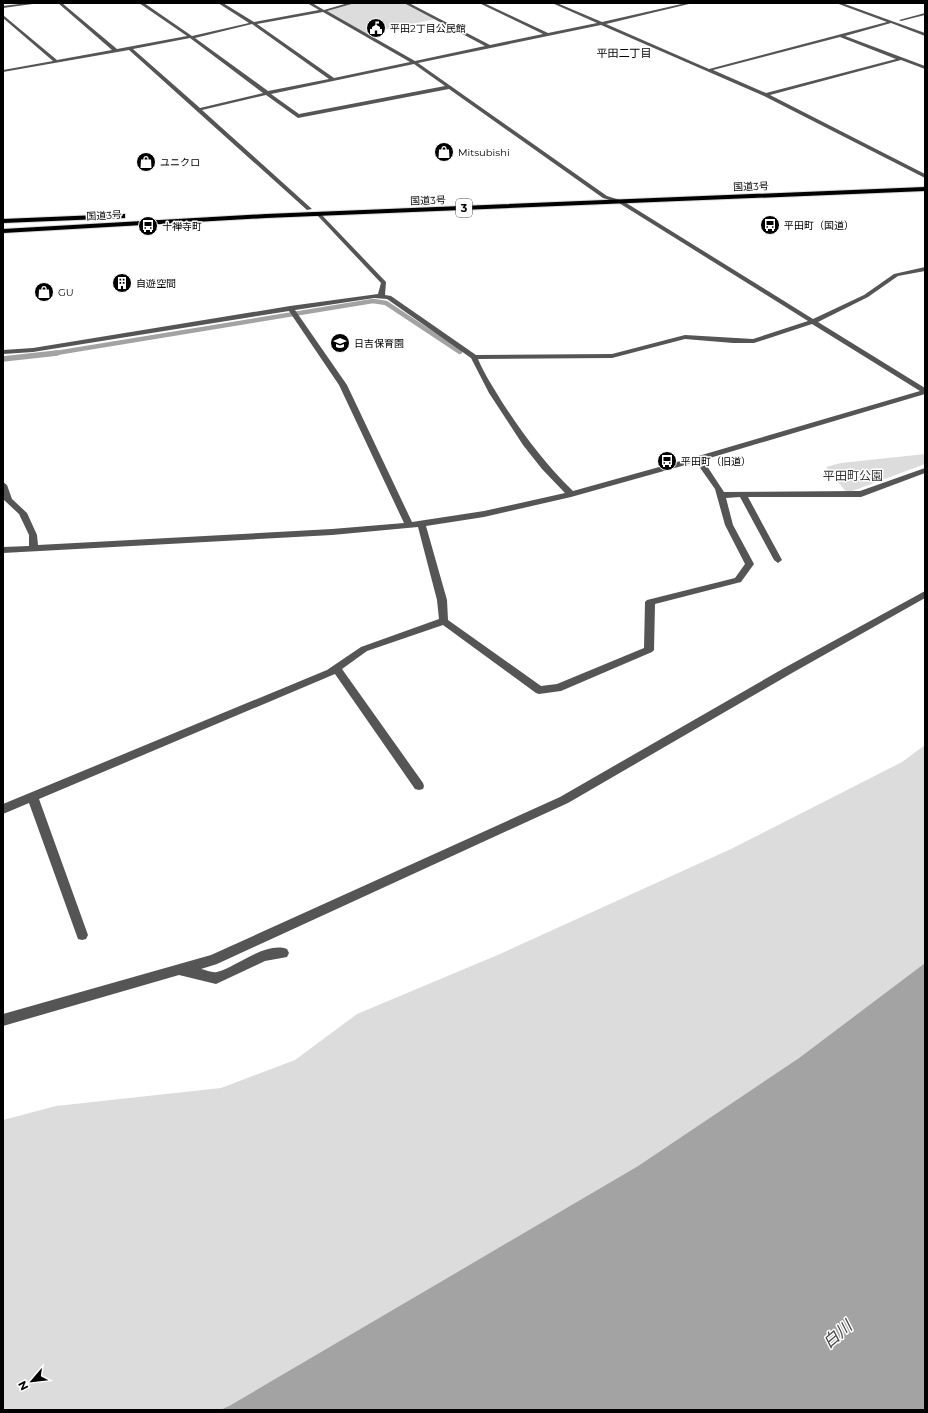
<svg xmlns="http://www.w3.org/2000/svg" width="928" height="1413" viewBox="0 0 928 1413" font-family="Montserrat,'Noto Sans JP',sans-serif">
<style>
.green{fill:#dcdcdc}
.water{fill:#a3a3a3}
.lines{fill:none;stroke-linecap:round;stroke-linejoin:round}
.stream-far1{stroke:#a3a3a3;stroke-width:4.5}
.stream{stroke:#a3a3a3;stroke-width:5.5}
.highway-casing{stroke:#dbdbdb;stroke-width:2}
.minor{fill:#555;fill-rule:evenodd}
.highway{fill:#000;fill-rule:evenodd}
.labels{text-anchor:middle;stroke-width:3;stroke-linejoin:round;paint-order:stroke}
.far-poi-label{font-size:10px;fill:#000;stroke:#fff;text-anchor:start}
.far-street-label{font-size:10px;fill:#000;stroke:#fff}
.far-neighbourhood-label{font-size:11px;fill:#000;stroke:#fff}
.shield{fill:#fff;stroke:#4c4c4c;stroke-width:1}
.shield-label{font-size:11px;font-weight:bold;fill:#000}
.park-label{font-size:12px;fill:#333;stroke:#fff}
.near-water-label{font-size:16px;font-style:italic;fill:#444;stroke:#fff}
</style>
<rect width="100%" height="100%" fill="#fff"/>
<g class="green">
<path d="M353,3h53l30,16 -72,15 -41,-23z"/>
<path d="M925,454v10l-78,29 -21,-26 15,-4z"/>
<path d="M925,745v218l-126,95 -161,108 -409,240 -9,4h-217v-290l53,-14 165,-18 74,-28 62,-46 143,-60 231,-105 171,-87z"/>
</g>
<path class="water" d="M925,963v447h-705l9,-4 409,-240 161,-108z"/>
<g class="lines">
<path class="stream-far1" d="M50,354l323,-53 13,2 74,49"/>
<path class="stream" d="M3,359l54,-6"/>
<defs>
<g id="highway">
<path d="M925,187v4l-659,27 -263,15v-4l263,-15z"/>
<path d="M122,214h3v4l-122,5v-4z"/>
</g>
</defs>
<use href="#highway" class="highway-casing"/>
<g class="minor">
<path d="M27,3h13l-37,5v-2z"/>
<path d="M58,3h4l55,46 70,-13 -48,-33h5l48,33 57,-13 -31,-20h5l31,19 65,-12 -12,-7h5l12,7 24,-7h7l-28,8 88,50 70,-15 -81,-43h5l81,42 53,-11 -64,-31h5l64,30 49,-10 -45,-20h5l45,19 84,-19h7l-87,21 103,45 178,-47 -51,-19h6l83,30v3l-34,-13 -46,13 80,30v3l-24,-9 -131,35 155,79v4l-161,-82 -163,-71 -183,38 189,133 16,5 190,118 51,-24 30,-21 31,-7v4l-27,5 -30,21 -50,25 107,66v6l-222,66 21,32 136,-1 65,-23v5l-64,24h-113l34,63 -4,3 -4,-3 -34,-63 -14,1 7,27 21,39 -13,18 -86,22 -1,46 -2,2 -91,39 -22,3 -3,-1 -93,-68 -76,26 -25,18 81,114 1,3 -1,3 -4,1 -4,-1 -80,-115 -296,125 49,136 -2,4 -4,1 -4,-1 -49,-136 -26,11v-10l324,-134 34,-23 78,-28 -2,-19 -19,-73 -86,8 -329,18v-6l26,-1v-11l-10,-21 -15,-14 -1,-18 4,3 5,14 15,14 10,22 1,10 294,-16 72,-6 -65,-138 -50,-74 -256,41 -30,2v-4l30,-2 257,-42 88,-12 3,-11 -64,-68 -1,-1 3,-2 67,70 -1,13 6,1 85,59 136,-1 73,-19 68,4 55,-18 -189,-118 -16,-5 -154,-109 -151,29 -32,-23 -64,15 110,99 -5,1 -178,-160 -126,22v-2l50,-9 -50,-43v-3l54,45 55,-10zM323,12l87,50 -76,16 -77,-54zM252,24l77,55 -61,12 -73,-53zM840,37l56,22 -130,34 -53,-23zM190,38l73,55 -63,15 -67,-59zM414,64l31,22 -146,28 -28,-20zM374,298l13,1 84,59 18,35 34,52 19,24 23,24 -81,18 -72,11 -65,-137 -52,-75zM812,324l108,67 -225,66 -122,34c-28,-27 -50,-57 -71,-89 -8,-14 -18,-28 -24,-43l134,-1 73,-19 48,4h21zM696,462l19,27 10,36 20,39 -10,14 -88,22 -2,2 -1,46 -87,36 -16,2 -93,-66 -1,-20 -21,-74 58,-9 87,-20z"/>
<path d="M925,13v2l-24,6 -2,-1z"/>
<path d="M925,591v7l-133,75 -224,130 -351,161 -16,5c5,1 11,4 16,3 19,-5 49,-31 70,-23l2,4 -2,4 -22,4 -49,23 -37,-9 -176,51v-12l208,-59 349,-158 226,-130z"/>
</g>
<use href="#highway" class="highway"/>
</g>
<defs>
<symbol id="civic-disc" viewBox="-11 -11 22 22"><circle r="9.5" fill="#000" stroke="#fff"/><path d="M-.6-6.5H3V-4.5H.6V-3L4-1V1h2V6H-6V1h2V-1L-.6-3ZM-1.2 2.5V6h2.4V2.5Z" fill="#fff"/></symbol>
<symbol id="shop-disc" viewBox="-11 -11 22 22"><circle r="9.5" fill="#000" stroke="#fff"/><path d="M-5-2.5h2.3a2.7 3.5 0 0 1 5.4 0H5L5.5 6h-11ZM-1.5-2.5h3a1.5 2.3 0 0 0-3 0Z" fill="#fff"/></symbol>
<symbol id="bus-disc" viewBox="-11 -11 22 22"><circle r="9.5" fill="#000" stroke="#fff"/><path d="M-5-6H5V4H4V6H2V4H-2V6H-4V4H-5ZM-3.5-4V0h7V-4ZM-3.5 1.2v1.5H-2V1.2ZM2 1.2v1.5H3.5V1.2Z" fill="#fff"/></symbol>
<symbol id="building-disc" viewBox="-11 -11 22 22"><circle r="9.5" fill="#000" stroke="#fff"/><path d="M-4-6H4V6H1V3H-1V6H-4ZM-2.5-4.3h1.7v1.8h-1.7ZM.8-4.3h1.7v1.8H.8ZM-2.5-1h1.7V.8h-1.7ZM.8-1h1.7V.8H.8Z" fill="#fff"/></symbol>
<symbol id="school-disc" viewBox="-11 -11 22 22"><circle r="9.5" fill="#000" stroke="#fff"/><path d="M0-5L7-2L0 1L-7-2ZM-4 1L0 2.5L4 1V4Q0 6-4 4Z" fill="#fff"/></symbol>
</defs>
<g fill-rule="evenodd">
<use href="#civic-disc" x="365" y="17" width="22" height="22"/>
<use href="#shop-disc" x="433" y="141" width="22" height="22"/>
<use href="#shop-disc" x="135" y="151" width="22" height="22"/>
<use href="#bus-disc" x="759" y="214" width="22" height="22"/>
<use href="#bus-disc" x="137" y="215" width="22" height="22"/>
<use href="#building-disc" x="111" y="272" width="22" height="22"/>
<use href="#shop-disc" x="33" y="281" width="22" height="22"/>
<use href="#school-disc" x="329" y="332" width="22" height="22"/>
<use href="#bus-disc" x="656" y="450" width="22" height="22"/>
</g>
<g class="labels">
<g class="far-poi-label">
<text x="390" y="32">平田2丁目公民館</text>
<text x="458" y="156">Mitsubishi</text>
<text x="160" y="166">ユニクロ</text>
<text x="784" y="229">平田町（国道）</text>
<text x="162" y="230">十禅寺町</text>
<text x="136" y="287">自遊空間</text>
<text x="58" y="296">GU</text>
<text x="354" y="347">日吉保育園</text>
<text x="681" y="465">平田町（旧道）</text>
</g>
<g class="far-street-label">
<text transform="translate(751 186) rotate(-2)" y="4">国道3号</text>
<text transform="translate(428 200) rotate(-2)" y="4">国道3号</text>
<text transform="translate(104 215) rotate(-3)" y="4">国道3号</text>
</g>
<g class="far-neighbourhood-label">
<text x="624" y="57">平田二丁目</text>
</g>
<rect class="shield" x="456" y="199" width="16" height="18" rx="3"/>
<g class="shield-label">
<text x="464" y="212">3</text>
</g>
<g class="park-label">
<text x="853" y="480">平田町公園</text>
</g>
<g class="near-water-label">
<text transform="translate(837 1334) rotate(-41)" y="6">白川</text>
</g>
</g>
<rect width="928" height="1413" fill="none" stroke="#000000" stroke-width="8"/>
<g transform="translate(32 1381) rotate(242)" stroke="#ffffff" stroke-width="3" paint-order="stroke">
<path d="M0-3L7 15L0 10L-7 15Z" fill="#000000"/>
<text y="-6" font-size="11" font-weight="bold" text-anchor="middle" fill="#000000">N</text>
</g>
</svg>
